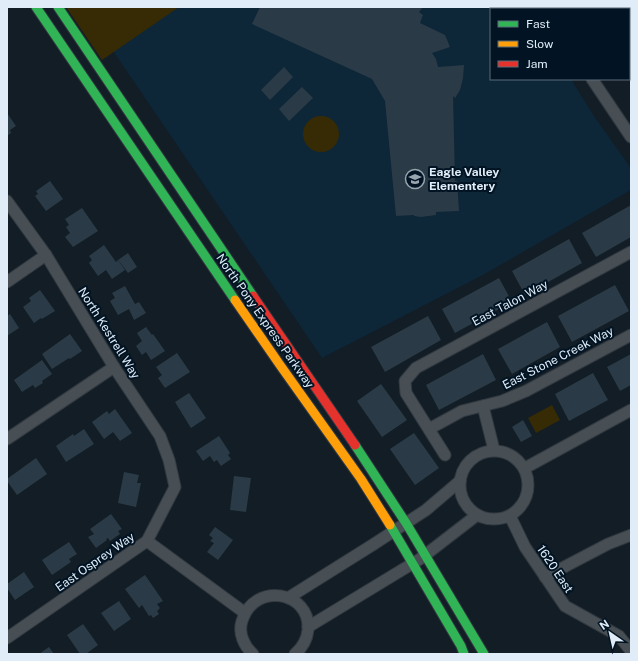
<svg xmlns="http://www.w3.org/2000/svg" width="638" height="661" viewBox="0 0 638 661" font-family="'Public Sans',sans-serif">
<style>
.built{fill:#0d2638}
.green{fill:#372b05}
.building{fill:#2a3b47}
.lines{fill:none;stroke-linecap:round;stroke-linejoin:round}
.street-casing{stroke:#323940;stroke-width:13}
.fast-casing{stroke:#323940;stroke-width:11}
.slow-casing{stroke:#323940;stroke-width:11}
.jam-casing{stroke:#323940;stroke-width:11}
.street{stroke:#474f55;stroke-width:11}
.fast{stroke:#30b455;stroke-width:9}
.slow{stroke:#ff9f0a;stroke-width:9}
.jam{stroke:#e5322d;stroke-width:9}
.labels{text-anchor:middle;stroke-width:4;stroke-linejoin:round;paint-order:stroke}
.poi-label{font-size:12px;font-weight:bold;fill:#e0edf8;stroke:#021423;text-anchor:start}
.street-label{font-size:12px;fill:#e0edf8;stroke:#021423}
</style>
<rect width="100%" height="100%" fill="#121d25"/>
<path class="built" d="M177,7h349l1,2h-36v70h80l23,37 37,52v22l-148,85 -161,83 -209,-307z"/>
<g class="green">
<path d="M66,7h113l-77,53z"/>
<circle cx="321" cy="134" r="18"/>
<path d="M552,405l8,15 -24,13 -8,-15z"/>
</g>
<g class="building">
<path d="M260,7h163l-4,5 4,3 -3,8 25,12 5,12 -18,6 4,6 2,8 26,-2 -1,13 -3,12 -5,8 -2,-2 2,85h2l2,30 -23,1v3l-15,2 -7,-1v-1l-18,1 -11,-115 -13,-22 -120,-55z"/>
<path d="M578,7h25l2,2h-26z"/>
<path d="M629,44l2,3v26l-2,1z"/>
<path d="M284,67l9,10 -23,23 -9,-10z"/>
<path d="M302,87l11,11 -24,23 -10,-12z"/>
<path d="M7,113l9,13 -6,4 1,3 -4,3z"/>
<path d="M50,181l13,18 -17,12 -11,-15 3,-2 -2,-3z"/>
<path d="M631,205v32l-35,20 -14,-24z"/>
<path d="M82,208l16,23 -25,16 -8,-10 5,-4 -4,-6 3,-2 -4,-6z"/>
<path d="M569,239l13,24 -57,32 -13,-24z"/>
<path d="M104,245l12,17 2,-2 7,10 -13,9 -6,-9 -8,6 -9,-13 3,-3 -3,-4z"/>
<path d="M128,253l9,14 -9,6 -10,-13z"/>
<path d="M499,278l13,24 -57,31 -13,-24z"/>
<path d="M615,285l14,26 -57,31 -14,-26z"/>
<path d="M125,286l10,18 4,-2 7,11 -12,7 -5,-11 -11,6 -8,-14 5,-3 -3,-5z"/>
<path d="M40,290l15,21 -13,8 -1,-1 -7,5 -11,-16 8,-6 -2,-3z"/>
<path d="M10,314l9,14 -12,8v-20z"/>
<path d="M428,316l13,24 -56,32 -14,-25z"/>
<path d="M547,322l13,25 -48,27 -14,-25z"/>
<path d="M146,327l6,8 1,-1 12,17 -14,9 -5,-8 -4,3 -6,-9 6,-5 -5,-8z"/>
<path d="M70,334l12,17 -12,8 -1,-1 -17,11 -10,-15z"/>
<path d="M177,353l13,19 -25,16 -7,-10 4,-3 -6,-8z"/>
<path d="M483,354l13,26 -57,30 -13,-25z"/>
<path d="M631,354v31l-11,6 -13,-24z"/>
<path d="M42,360l10,14 -10,7 1,2 -8,5 -2,-3 -11,7 -8,-12z"/>
<path d="M593,373l15,27 -39,21 -14,-27z"/>
<path d="M381,384l26,36 -25,17 -25,-36z"/>
<path d="M189,393l17,25 -15,10 -16,-26z"/>
<path d="M115,409l17,24 -12,8 -7,-9 -9,7 -12,-17 15,-11 2,3z"/>
<path d="M523,420l9,16 -11,6 -9,-15z"/>
<path d="M84,429l10,15 -28,18 -10,-16 17,-12 1,2z"/>
<path d="M414,433l25,35 -24,17 -25,-36z"/>
<path d="M219,436l11,17 -2,2 3,4 -10,7 -4,-6 -3,2 -4,-6 -7,5 -7,-10z"/>
<path d="M36,458l11,16 -30,21 -10,-14v-2z"/>
<path d="M124,472l15,3 -2,8h4l-5,24 -18,-4z"/>
<path d="M234,476l17,2 -5,34 -16,-2z"/>
<path d="M111,514l11,15 -4,2 2,3 -10,7 -2,-3 -2,1 1,1 -11,8 -8,-11 6,-3 -4,-5z"/>
<path d="M215,527l18,13 -15,20 -11,-8 7,-9 -4,-2 3,-3 -4,-3z"/>
<path d="M69,542l8,12 -8,5 2,3 -19,13 -10,-15z"/>
<path d="M24,572l10,15 -19,13 -8,-12v-4z"/>
<path d="M145,575l18,26 -6,3 3,4 -3,3 2,3 -6,4 -2,-3 -2,1 -7,-11 -3,3 -14,-19z"/>
<path d="M119,601l12,18 -17,12 -13,-18z"/>
<path d="M83,624l15,21 -12,9h-6l-13,-19z"/>
<path d="M49,647l5,7h-15z"/>
</g>
<g class="lines">
<defs>
<g id="street">
<path d="M544,7l2,2"/>
<path d="M592,79l39,58"/>
<path d="M7,201l39,54 68,112 46,69 9,24 6,27 -28,54 -140,97"/>
<path d="M7,282l39,-27"/>
<path d="M483,406l11,44"/>
<path d="M429,429l33,-18 40,-10 24,-10 105,-56"/>
<path d="M7,439l107,-72"/>
<circle cx="494" cy="485" r="34"/>
<path d="M445,455l-39,-62 -1,-12 11,-13 215,-116"/>
<path d="M525,468l106,-58"/>
<path d="M510,516l15,31 40,59 54,30 12,15"/>
<path d="M147,541l98,72"/>
<path d="M545,577l63,-33 23,-9"/>
<path d="M288,598l86,-54 52,-34 34,-29"/>
<path d="M308,627l112,-68 57,-44"/>
<path d="M253,654c-9,-8 -15,-21 -11,-33 12,-40 69,-30 66,9 -1,10 -5,17 -13,24"/>
</g>
<g id="fast">
<path d="M36,7l199,293"/>
<path d="M58,7l195,289"/>
<path d="M355,445l51,78 78,131"/>
<path d="M390,525l71,121 3,8"/>
</g>
<path id="slow" d="M235,300l45,65 81,114 29,46"/>
<path id="jam" d="M253,296l102,149"/>
</defs>
<use href="#street" class="street-casing"/>
<use href="#fast" class="fast-casing"/>
<use href="#slow" class="slow-casing"/>
<use href="#jam" class="jam-casing"/>
<use href="#street" class="street"/>
<use href="#fast" class="fast"/>
<use href="#slow" class="slow"/>
<use href="#jam" class="jam"/>
</g>
<defs>
<symbol id="school-ring" viewBox="-11 -11 22 22"><circle r="9.5" fill="#021423" stroke="#98a4ae" stroke-width="1.5"/><path d="M0-5L7-2L0 1L-7-2ZM-4 1L0 2.5L4 1V4Q0 6-4 4Z" fill="#98a4ae"/></symbol>
</defs>
<g fill-rule="evenodd">
<use href="#school-ring" x="404" y="168" width="22" height="22"/>
</g>
<g class="labels">
<g class="poi-label">
<text x="429" y="176">Eagle Valley<tspan x="429" dy="14">Elementery</tspan></text>
</g>
<g class="street-label">
<text transform="translate(510 303) rotate(-28)" y="4">East Talon Way</text>
<text transform="translate(265 321) rotate(55)" y="4">North Pony Express Parkway</text>
<text transform="translate(109 333) rotate(58)" y="4">North Kestrell Way</text>
<text transform="translate(558 358) rotate(-27)" y="4">East Stone Creek Way</text>
<text transform="translate(95 562) rotate(-35)" y="4">East Osprey Way</text>
<text transform="translate(555 569) rotate(56)" y="4">1620 East</text>
</g>
</g>
<rect width="638" height="661" fill="none" stroke="#e0edf8" stroke-width="16"/>
<rect x="490" y="8" width="140" height="72" fill="#021423" stroke="#5b6b78"/>
<rect x="498" y="21" width="20" height="6" fill="#30b455" stroke="#5b6b78"/>
<text x="526" y="28" font-size="12" fill="#e0edf8">Fast</text>
<rect x="498" y="41" width="20" height="6" fill="#ff9f0a" stroke="#5b6b78"/>
<text x="526" y="48" font-size="12" fill="#e0edf8">Slow</text>
<rect x="498" y="61" width="20" height="6" fill="#e5322d" stroke="#5b6b78"/>
<text x="526" y="68" font-size="12" fill="#e0edf8">Jam</text>
<g transform="translate(610 633) rotate(326)" stroke="#021423" stroke-width="3" paint-order="stroke">
<path d="M0-3L7 15L0 10L-7 15Z" fill="#e0edf8"/>
<text y="-6" font-size="11" font-weight="bold" text-anchor="middle" fill="#e0edf8">N</text>
</g>
</svg>
